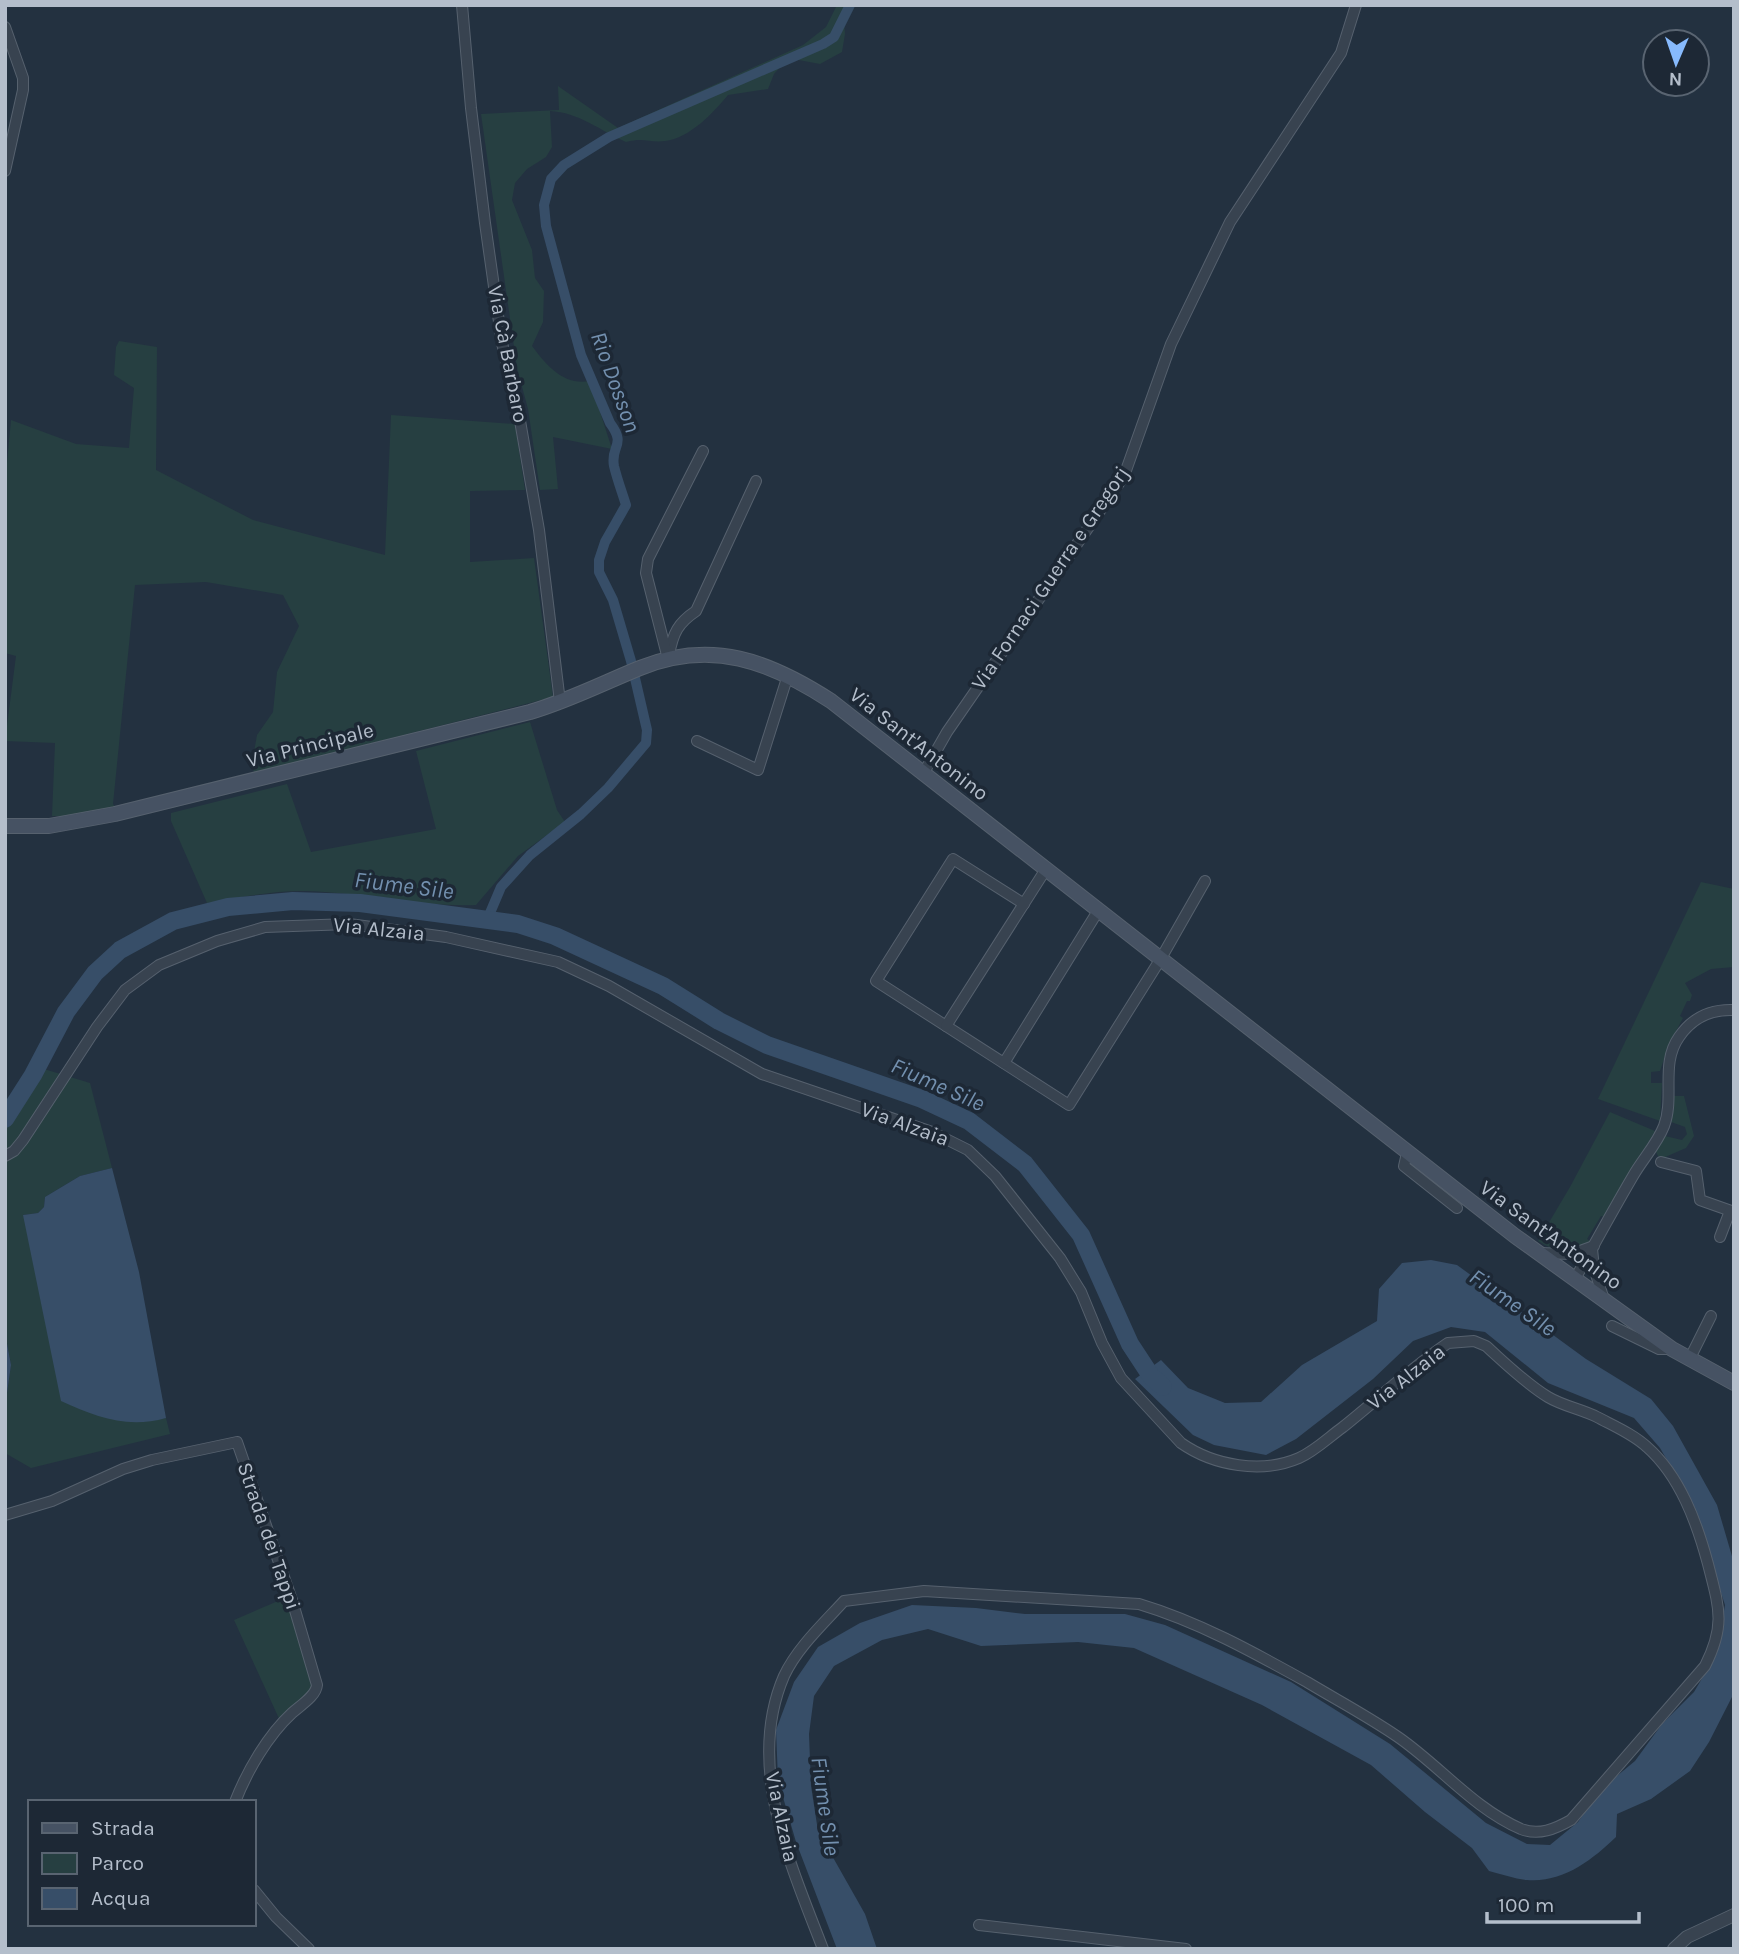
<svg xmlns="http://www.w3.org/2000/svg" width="1739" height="1954" viewBox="0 0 1739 1954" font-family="Karla,sans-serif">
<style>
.green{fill:#263f41}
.water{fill:#374e68}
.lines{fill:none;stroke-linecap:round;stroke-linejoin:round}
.canal{stroke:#374e68;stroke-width:10}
.river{stroke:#374e68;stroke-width:18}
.minor-casing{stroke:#56616e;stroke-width:12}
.tertiary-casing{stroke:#56616e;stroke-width:14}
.secondary-casing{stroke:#56616e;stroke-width:16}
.minor{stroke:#384350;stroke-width:10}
.tertiary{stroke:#384350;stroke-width:12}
.secondary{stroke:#465263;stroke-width:14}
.labels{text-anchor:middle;stroke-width:7;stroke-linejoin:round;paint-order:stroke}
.street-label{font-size:21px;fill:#b4becb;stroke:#1d2835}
.water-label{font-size:23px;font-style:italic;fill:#7390af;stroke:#1d2835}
</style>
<rect width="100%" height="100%" fill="#233140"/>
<g class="green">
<path d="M837,5h6l2,29 -3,18 -22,12 -32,-6 -14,16 -6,15 -40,6c-15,18 -38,43 -63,46 -15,2 -21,-4 -39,1 -25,-11 -48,-30 -76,-31l2,36 -6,10 -19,12 -12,14 -3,17 20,50 3,28 9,13 -1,31 -11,24c15,20 32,40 58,35l22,68 -59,-12 5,52 -18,1 -12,-81 -11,-41 -36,-254 78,-4 -1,-24 60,42 185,-83 23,-18z"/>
<path d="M119,341l38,6 -1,123 97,50 132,35 6,-140 124,9 10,66 -55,1v71l64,-4 19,139 -299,76 -2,-10 5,-28 16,-23 4,-40 22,-46 -16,-31 -77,-13 -71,3 -22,219 3,4 -38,8h-26l3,-73 -50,-2 11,-85 -11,-3v-169l6,-64 65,24 53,4 5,-60 -20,-13 2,-28z"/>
<path d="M530,722l27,88 8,12 -47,34 -42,49c-51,2 -100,-9 -151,-13 -40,-4 -79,4 -118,11l-36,-82v-8l116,-29 24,68 125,-23 -20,-78z"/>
<path d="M1701,882l33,7v78l-23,2 -26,14 7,12 -2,6h-3l-7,15 3,2 -14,26 -9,27 -9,1v11h11l-2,38 -62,-22z"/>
<path d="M44,1069l46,14 22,85 -32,8 -35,21 -1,10 -6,6 -15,2 112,207 31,-4 4,16 -139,34 -26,-15v-46l6,-42 -6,-32v-207z"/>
<path d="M1673,1096h11l10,40 -8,12 -23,10 -5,-2 -2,-4 9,-16 17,4 5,-6 -2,-7 -14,-5z"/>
<path d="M1610,1112l45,19 -51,86 -3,-1 -14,23 3,2c-16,14 -35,11 -52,0l32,-54z"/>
<path d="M281,1581l35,109 -35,33 -47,-103 51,-22z"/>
</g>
<g class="water">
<path d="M112,1168l27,104 27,146c-39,11 -70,-1 -105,-17l-38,-186 15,-2 6,-6 1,-10 35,-21z"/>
<path d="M1431,1260l26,5 129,94 65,40 22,27 44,79 17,58v130l-25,49 -19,29 -39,28 -34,15 -1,23c-24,23 -53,46 -89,43 -12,-1 -26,-6 -38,-9l-17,-23 -47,-36 -54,-47 -109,-60 -128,-57 -56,-6 -97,4 -53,-17 -46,11 -48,26 -20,30 -5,38 2,52 7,45 47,83 12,35h-40l-41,-107 -18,-62 -2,-50 18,-48 24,-35 42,-24 52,-18 64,3 49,6h100l40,11 126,57 99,62 96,79 41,21 23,1 28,-23 22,-32 35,-29 27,-37 32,-32 23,-39 8,-48 -33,-102 -32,-55 -26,-30 -86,-35 -63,-51 -34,-5 -38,14 -40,38 -77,60 -30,16 -52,-10 -21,-10 -58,-56 26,-19 27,28 37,15 36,-1 41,-37 75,-44 2,-32 23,-26z"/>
<path d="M5,1333l6,32 -6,42z"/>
</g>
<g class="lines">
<path class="canal" d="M487,920l14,-33 29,-32 51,-41 27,-26 38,-45 1,-13 -16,-69 -18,-61 -14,-28v-12l6,-18 21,-37c-4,-13 -9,-26 -12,-39 -4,-21 13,-20 -4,-43l-29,-68 -35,-129 -2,-21 7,-26 13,-14 45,-28 214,-93 11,-7 16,-32"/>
<path class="river" d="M5,1119l28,-44 33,-63 29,-39 25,-23 53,-29 55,-14 65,-6 67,2 158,21 37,12 108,50 56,35 48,24 155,54 47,22 56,43 56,71 49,109 21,32 12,11"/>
<defs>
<g id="minor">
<path d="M462,5l9,103 14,115 17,120 17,72 20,115 21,172"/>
<path d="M5,27l18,51v12l-18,81"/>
<path d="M669,655c4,-22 9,-32 27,-44l60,-130"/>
<path d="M668,659l-22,-86 2,-14 55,-108"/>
<path d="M697,741l61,29 30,-95"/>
<path d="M923,774l24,-42 177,-256 47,-132 59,-122 111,-169 15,-48"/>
<path d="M1024,904l-71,-45 -77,122 193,124 91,-145 45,-79"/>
<path d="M946,1026l100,-157"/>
<path d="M1004,1063l94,-152"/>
<path d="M1407,1153l-3,13 53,42"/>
<path d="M5,1156l9,-5 9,-11 74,-113 28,-37 34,-25 58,-24 48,-14 84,-3 97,13 112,25 51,24 153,88 170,58 36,18 27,26 65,82 21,34 21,51 19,35 60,65c33,23 81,31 118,15 16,-7 30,-21 44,-31 35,-28 68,-59 105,-84l26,-2 12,5c19,17 39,37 62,51 15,9 33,12 49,20 17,9 36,17 50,30 33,29 50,76 61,117 11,43 18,61 -3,102l-134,154c-16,9 -32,16 -50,9 -48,-21 -81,-63 -123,-92 -29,-20 -61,-37 -91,-55 -54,-30 -108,-60 -168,-78l-215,-13 -80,10c-21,23 -47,47 -60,75 -39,90 7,189 39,273"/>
<path d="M1661,1162l35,9 4,29 34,12"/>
<path d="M1720,1237l10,-26"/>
<path d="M1592,1249l2,19 10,32"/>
<path d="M1539,1253l33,1 22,-8"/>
<path d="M1575,1279c19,-34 38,-69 58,-103 9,-16 24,-32 31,-50 11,-29 -4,-62 15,-89 13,-19 32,-28 55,-27"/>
<path d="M1612,1326l47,23h13"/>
<path d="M1689,1360l22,-44"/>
<path d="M5,1515l47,-14 71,-32 29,-9 85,-18 55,158 25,85c-1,11 -16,20 -25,28 -24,22 -45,58 -57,89"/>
<path d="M254,1890l22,27 33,32"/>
<path d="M979,1925l207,24"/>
</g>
<path id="tertiary" d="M1674,1949l13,-12 47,-22"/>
<path id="secondary" d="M5,826h44l66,-12 415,-102c38,-11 73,-29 110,-44 72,-29 129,-7 191,33l684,535 157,113 62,34"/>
</defs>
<use href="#minor" class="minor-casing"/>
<use href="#tertiary" class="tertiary-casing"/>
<use href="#secondary" class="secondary-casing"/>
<use href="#minor" class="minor"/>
<use href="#tertiary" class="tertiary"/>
<use href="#secondary" class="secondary"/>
</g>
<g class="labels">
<g class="street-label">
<text transform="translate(508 354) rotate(79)" y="7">Via Cà Barbaro</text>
<text transform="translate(1050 578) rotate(-56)" y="7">Via Fornaci Guerra e Gregorj</text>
<text transform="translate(919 744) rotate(38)" y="7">Via Sant'Antonino</text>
<text transform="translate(310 745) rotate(-14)" y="7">Via Principale</text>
<text transform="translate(379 929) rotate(6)" y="7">Via Alzaia</text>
<text transform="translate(905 1124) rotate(20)" y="7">Via Alzaia</text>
<text transform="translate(1551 1235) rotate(36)" y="7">Via Sant'Antonino</text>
<text transform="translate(1406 1377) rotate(-38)" y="7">Via Alzaia</text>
<text transform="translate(269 1536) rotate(71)" y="7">Strada dei Tappi</text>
<text transform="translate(782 1817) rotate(78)" y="7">Via Alzaia</text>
</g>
<g class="water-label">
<text transform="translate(616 382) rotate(70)" y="8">Rio Dosson</text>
<text transform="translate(404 885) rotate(7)" y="8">Fiume Sile</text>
<text transform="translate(938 1084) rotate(24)" y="8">Fiume Sile</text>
<text transform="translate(1513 1302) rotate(35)" y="8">Fiume Sile</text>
<text transform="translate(826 1806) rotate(82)" y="8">Fiume Sile</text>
</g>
</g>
<rect width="1739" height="1954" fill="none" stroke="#b4becb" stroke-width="14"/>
<rect x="28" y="1800" width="228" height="126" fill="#1d2835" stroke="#596471" stroke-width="2"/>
<rect x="42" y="1823" width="35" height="10" fill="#465263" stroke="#596471" stroke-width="2"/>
<text x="91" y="1835" font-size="21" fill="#b4becb">Strada</text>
<rect x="42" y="1853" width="35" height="21" fill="#263f41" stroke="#596471" stroke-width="2"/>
<text x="91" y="1870" font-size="21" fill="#b4becb">Parco</text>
<rect x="42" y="1888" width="35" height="21" fill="#374e68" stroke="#596471" stroke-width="2"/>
<text x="91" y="1905" font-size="21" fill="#b4becb">Acqua</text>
<g transform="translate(1676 63) rotate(182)"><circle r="33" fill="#1d2835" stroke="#596471" stroke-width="2"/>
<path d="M0-5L12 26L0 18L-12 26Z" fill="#87bafd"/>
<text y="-10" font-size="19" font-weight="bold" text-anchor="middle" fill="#b4becb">N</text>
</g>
<path d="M1487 1912v10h152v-10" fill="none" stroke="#b4becb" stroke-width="3.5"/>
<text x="1498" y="1912" font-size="21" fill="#b4becb" stroke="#1d2835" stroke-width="5" paint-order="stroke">100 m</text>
</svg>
